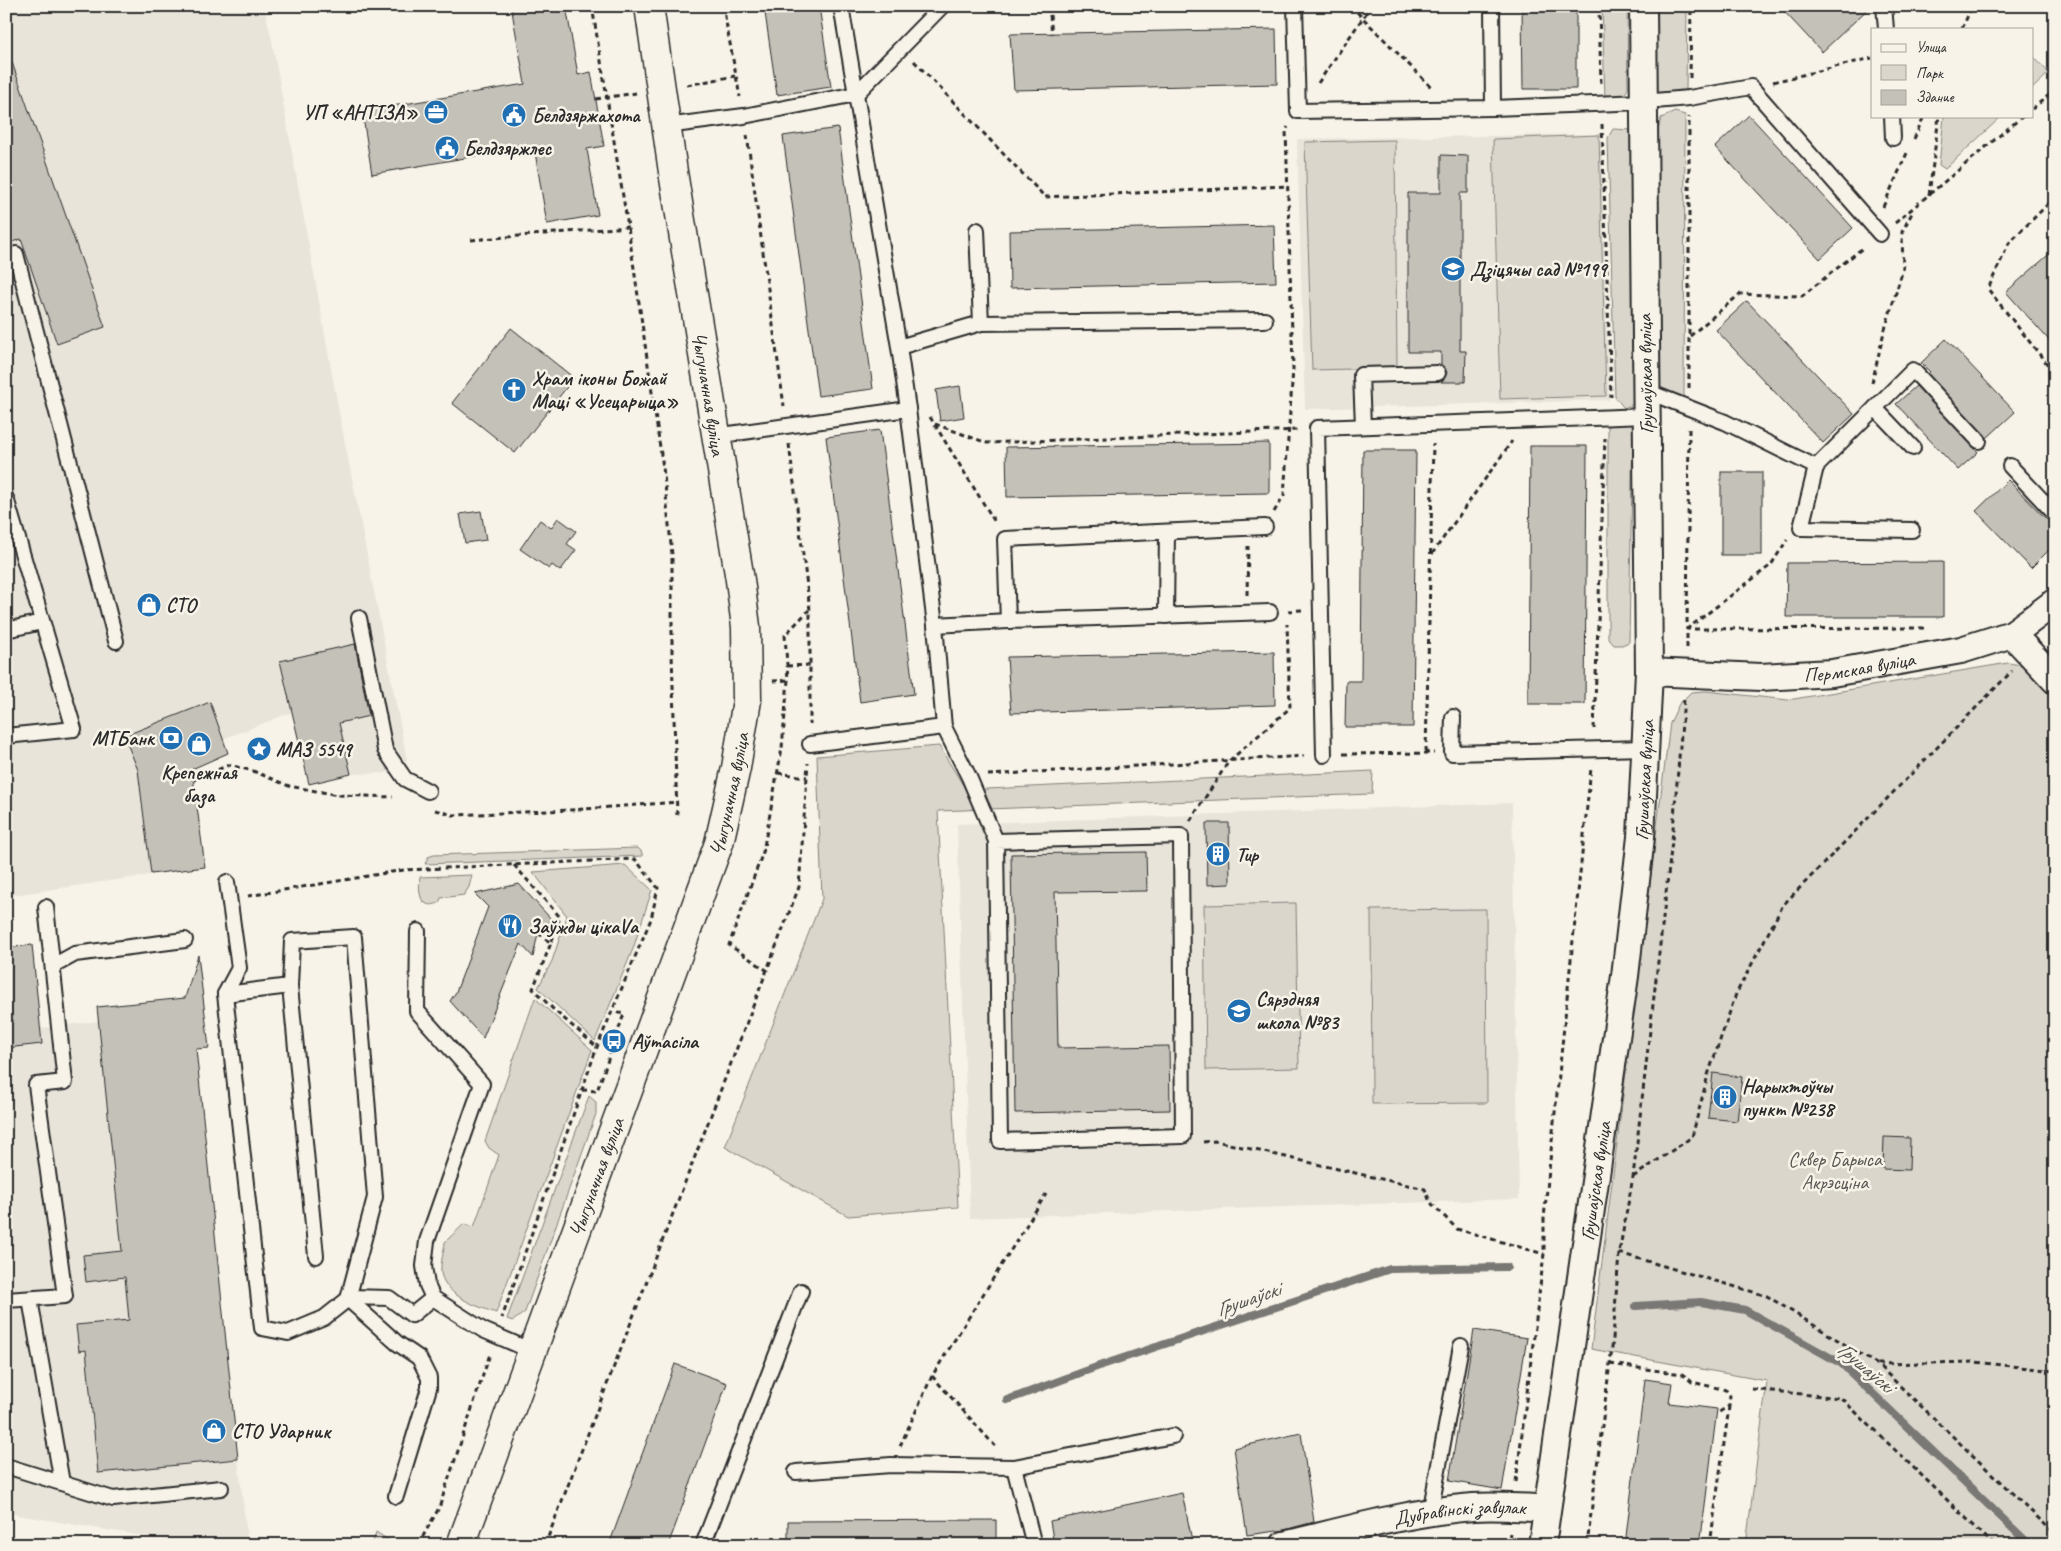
<svg xmlns="http://www.w3.org/2000/svg" width="2061" height="1551" viewBox="0 0 2061 1551" font-family="Caveat,sans-serif">
<style>
.built{fill:#e8e4da}
.green{fill:#dad6cc;stroke:#82807c}
.lines{fill:none;stroke-linecap:round;stroke-linejoin:round}
.stream{stroke:#7a7874;stroke-width:8}
.building{fill:#c4c1b9;stroke:#2b2b2b}
.lane-casing{stroke:#2b2b2b;stroke-width:18}
.street-casing{stroke:#2b2b2b;stroke-width:30}
.secondary-casing{stroke:#2b2b2b;stroke-width:31}
.path{stroke:#2b2b2b;stroke-width:3;stroke-dasharray:5 4;stroke-linecap:butt}
.lane{stroke:#f7f3e8;stroke-width:14}
.street{stroke:#f7f3e8;stroke-width:26}
.secondary{stroke:#f7f3e8;stroke-width:28}
.labels{text-anchor:middle;stroke-width:5;stroke-linejoin:round;paint-order:stroke}
.poi-label{font-size:20px;font-weight:bold;fill:#2b2b2b;stroke:#f7f3e8;text-anchor:start}
.street-label{font-size:20px;fill:#2b2b2b;stroke:#f7f3e8}
.park-label{font-size:20px;fill:#575653;stroke:#f7f3e8}
.water-label{font-size:21px;font-style:italic;fill:#53524f;stroke:#f7f3e8}
</style>
<rect width="100%" height="100%" fill="#f7f3e8"/>
<filter id="ink" filterUnits="userSpaceOnUse"><feTurbulence type="fractalNoise" baseFrequency=".02" numOctaves="2"/><feDisplacementMap in="SourceGraphic" scale="10" xChannelSelector="R" yChannelSelector="G"/><feConvolveMatrix kernelMatrix="1 2 1 2 8 2 1 2 1" color-interpolation-filters="sRGB"/></filter>
<g filter="url(#ink)">
<g class="built">
<path d="M6,6h258l8,35 66,366 69,353 -21,13 -35,1 -42,10 -17,-72 -69,27 5,14 -36,16 13,98 -199,29z"/>
<path d="M1601,134l8,266 -304,9 -8,-270z"/>
<path d="M1512,803l7,396 -549,19 -13,-394z"/>
<path d="M32,945l9,83 57,-7 -1,-14 88,-9 2,-5 16,-2 6,57 -13,1 32,316 -139,14 9,94 140,-14 10,86h-51l-191,-32v-565z"/>
</g>
<g class="green">
<path d="M1602,6h25l1,83 -6,8 -17,2z"/>
<path d="M1655,6h32l-1,86 -25,5 -6,-4z"/>
<path d="M2032,55l17,18 -17,16z"/>
<path d="M1675,112l10,3 -1,282 -17,-2 -11,-8 2,-256 3,-13z"/>
<path d="M1944,116h58l-57,53 -6,-4z"/>
<path d="M1613,129l17,1 2,21 4,252 -12,5 -9,-11 -7,-259z"/>
<path d="M1599,135l7,261 -106,3 -7,-260z"/>
<path d="M1395,140l2,228 -85,2 -7,-228z"/>
<path d="M1617,420l16,4 -4,218 -7,3h-8l-6,-7v-211z"/>
<path d="M2008,663c25,3 30,8 47,25v857h-309l21,-164 -176,-32 79,-626 9,-19 12,-12 15,-1 82,9z"/>
<path d="M939,746l27,44 407,-19 -1,23 -434,17 20,396 -110,9 -123,-69 97,-248 -5,-143z"/>
<path d="M638,848l3,3 2,5 -218,8 3,-7 6,-2z"/>
<path d="M625,865l27,25 -19,59 -38,92 -57,-53 14,-27 15,-45 -34,-44z"/>
<path d="M472,875l-3,12 -5,8 -23,3 -2,5c-3,1 -9,3 -12,1 -9,-3 -8,-20 -7,-27z"/>
<path d="M1296,903l3,165 -93,2 -2,-165z"/>
<path d="M1486,909l1,194 -115,1 -1,-194z"/>
<path d="M535,998l57,52 -96,263c-19,-7 -50,-16 -55,-40 -1,-9 3,-22 4,-31l19,-18 10,3 25,-72 -10,-7 -4,-7z"/>
<path d="M589,1096l7,6v12l-71,198 -12,9 -6,-2z"/>
<path d="M376,1532l20,13h-24z"/>
</g>
<g class="lines">
<g class="stream">
<path d="M1636,1306l65,-4 44,8 97,54 188,181"/>
<path d="M1007,1400l95,-35 288,-96 117,-2"/>
</g>
</g>
<g class="building">
<path d="M511,6h55l12,69 13,-3 13,74 -17,3 11,66 -51,9 -13,-78 -162,28 -10,-63 163,-27z"/>
<path d="M764,6h55l12,81 -54,8z"/>
<path d="M1522,6h54v83h-53z"/>
<path d="M1779,6h92l-49,46z"/>
<path d="M1276,29l1,55 -263,6 -4,-56z"/>
<path d="M9,54l96,273 -48,17 -36,-105 -15,5v-189z"/>
<path d="M1749,115l104,113 -33,31 -105,-112z"/>
<path d="M838,128l35,261 -55,7 -35,-260z"/>
<path d="M1441,155l27,1v37h-8v158h6l-1,31h-24l6,-9 -2,-5 -4,-3v-13h-33v-159h33z"/>
<path d="M1274,225l2,57 -266,6 -1,-57z"/>
<path d="M2055,249v98l-49,-55z"/>
<path d="M1747,301l107,113 -31,29 -107,-113z"/>
<path d="M511,328l63,50 -59,75 -63,-50z"/>
<path d="M1946,339l69,73 -28,26 -59,-64 2,-2 -9,-9z"/>
<path d="M960,386l4,31 -24,4 -4,-31z"/>
<path d="M1916,386l62,66 -20,18 -62,-66z"/>
<path d="M880,430l34,264 -54,8 -34,-265z"/>
<path d="M1269,443v50l-262,4 -1,-50z"/>
<path d="M1530,446h57l-2,258h-57z"/>
<path d="M1363,450h53l-3,277h-68l1,-46h15z"/>
<rect x="1721" y="472" width="41" height="83"/>
<path d="M2008,480l47,48v16l-24,24 -55,-57z"/>
<path d="M481,511l5,29 -21,3 -5,-29z"/>
<path d="M558,518l18,13 -9,13 9,6 -16,21 -8,-6 -3,4 -29,-20 20,-29 11,8z"/>
<path d="M1943,562v55h-157l1,-54z"/>
<path d="M355,644l14,72 -30,7 12,51 -42,10 -29,-123z"/>
<path d="M1274,652l1,53 -264,8 -4,-56z"/>
<path d="M210,702l18,51 -36,16 13,98 -54,7 -13,-104 -14,-34z"/>
<path d="M1206,823h23l1,61 -23,1z"/>
<path d="M1146,852l1,39 -92,1 3,156 111,-2 1,64 -155,3 -4,-259z"/>
<path d="M519,884l33,36 -14,13 -5,24 -12,-13 -38,94 -33,-37 6,-9 32,-85 -13,-13z"/>
<path d="M32,945l10,99 -36,4v-100z"/>
<path d="M198,955l11,93 -13,1 42,410 -140,14 -12,-123 -7,1 -3,-26 53,-5 -4,-43 -39,5 -3,-27 39,-4 -25,-244 88,-9z"/>
<path d="M1713,1073l29,4 -5,44 -29,-3z"/>
<path d="M1884,1137l26,1 -1,32 -26,-1z"/>
<path d="M1474,1330l53,8 -25,152 -53,-9z"/>
<path d="M675,1364l52,19 -54,149 -5,13h-59z"/>
<path d="M1645,1379l27,4 -3,20 48,6 -17,136h-75z"/>
<path d="M1301,1433l13,89 -30,8 -37,5 -13,-87z"/>
<path d="M1182,1493l11,52h-139l-4,-24z"/>
<path d="M996,1520v25h-208v-24z"/>
</g>
<g class="lines">
<defs>
<g id="lane">
<path d="M841,6l58,341 9,62"/>
<path d="M1295,6l3,105 195,-3 150,-6 46,-4 62,-11 129,147"/>
<path d="M1492,6l1,102"/>
<path d="M1884,6l2,23"/>
<path d="M1892,116l1,22"/>
<path d="M666,126l78,-10 112,-22 86,-88"/>
<path d="M977,230l4,93"/>
<path d="M16,254l100,387"/>
<path d="M899,347l82,-24 284,-3"/>
<path d="M1646,391l79,31 91,45 -15,61 111,2"/>
<path d="M1875,408l38,40"/>
<path d="M1363,426l-2,-51 77,-2"/>
<path d="M715,436l193,-27 27,216 9,102 -134,17"/>
<path d="M2010,466l45,48"/>
<path d="M1816,467l97,-97 66,71"/>
<path d="M6,498l68,231 -68,7"/>
<path d="M1265,527l-260,12 3,82 262,-9"/>
<path d="M1166,616l1,-84"/>
<path d="M359,618l26,132 20,29 23,12"/>
<path d="M935,625l73,-4"/>
<path d="M6,630l36,-8"/>
<path d="M1453,717l-1,36 193,-5"/>
<path d="M944,727l25,50 27,64 4,300 183,-5 -2,-300 -185,5"/>
<path d="M1324,755l-7,-327 329,-12"/>
<path d="M227,882l12,86 -14,26 65,-8"/>
<path d="M418,931l-1,80 65,73 -55,157 -3,25 3,19 6,13 50,32 49,21"/>
<path d="M53,966l22,-12 110,-14"/>
<path d="M225,994l37,334 26,5 36,-15 24,-19"/>
<path d="M316,1256l-26,-270 2,-45 62,-4 21,260 -27,102 49,44 22,15 10,20v10l-33,108"/>
<path d="M349,1297l40,1 23,17 21,-17"/>
<path d="M30,1299l32,184"/>
<path d="M6,1300l59,-4 -29,-211 29,-3 -19,-175"/>
<path d="M6,1466l107,33 108,-11"/>
<path d="M1014,1467l20,78"/>
<path d="M796,1472l95,-7 123,2 159,-31"/>
<path d="M1430,1513l31,-167"/>
<path d="M703,1545l98,-254"/>
</g>
<g id="street">
<path d="M2012,634l43,46"/>
<path id="s1" d="M1649,672l112,5 71,-4 129,-23 51,-16 43,-32"/>
<path id="s2" d="M1284,1545c63,-15 125,-33 189,-38 24,-2 49,1 74,1"/>
<path id="s3" d="M1542,1545l83,-569 16,-139 8,-165 -6,-666"/>
</g>
<g id="secondary">
<path id="s4" d="M461,1545l258,-702 17,-75 11,-68 -1,-73 -6,-47 -67,-408 -24,-166"/>
</g>
</defs>
<use href="#lane" class="lane-casing"/>
<use href="#street" class="street-casing"/>
<use href="#secondary" class="secondary-casing"/>
<g class="path">
<path d="M592,6l36,221 36,248 8,80v98l5,162"/>
<path d="M723,6l17,91"/>
<path d="M1049,6l3,28"/>
<path d="M1351,6l82,83"/>
<path d="M1599,6l2,79"/>
<path d="M1962,29l10,-23"/>
<path d="M914,61l131,136 243,-11"/>
<path d="M1690,78l1,-72"/>
<path d="M1773,82l99,-24"/>
<path d="M1318,83l53,-77"/>
<path d="M687,85l48,-9"/>
<path d="M596,99l40,-6"/>
<path d="M2032,109l23,-19"/>
<path d="M1602,124l9,273"/>
<path d="M747,135l37,271"/>
<path d="M1914,139l10,-23"/>
<path d="M1929,195l10,-79"/>
<path d="M2055,197l-46,46 -21,46 67,85"/>
<path d="M1883,207l24,-54"/>
<path d="M1895,223l128,-107"/>
<path d="M471,240l157,-13"/>
<path d="M1690,336l50,-42 62,2 62,-49"/>
<path d="M1872,383l11,-47 20,-67 -1,-37 11,-21"/>
<path d="M1689,388v-271"/>
<path d="M930,417l65,105"/>
<path d="M935,424l52,19 311,-13"/>
<path d="M1689,429l-2,200 239,-1"/>
<path d="M789,444l21,166v114"/>
<path d="M1274,512l10,-17 9,-126 -7,-239 2,-3"/>
<path d="M1432,554l80,-113"/>
<path d="M1247,595l1,-49"/>
<path d="M1288,611l14,-1"/>
<path d="M1687,648v-19l84,-64 16,-25"/>
<path d="M787,666l23,-1"/>
<path d="M773,681l15,-1"/>
<path d="M1594,729l11,-291"/>
<path d="M1426,752l7,-308"/>
<path d="M1343,754l91,-1"/>
<path d="M778,773l29,4"/>
<path d="M988,775l316,-19"/>
<path d="M193,780l36,-15 24,6 36,15 49,9 55,2"/>
<path d="M435,810l18,5 118,-5 107,-8"/>
<path d="M1190,821l39,-60 61,-53 -3,-84"/>
<path d="M514,865l46,52 -9,26"/>
<path d="M248,896l156,-26 231,-11 23,29 -7,31 -54,128 -95,271"/>
<path d="M538,933l13,10 -18,46 22,22 42,36"/>
<path d="M768,971l-39,-26 34,-93 19,-104 6,-68 -3,-45 24,-25"/>
<path d="M582,1090l15,1 27,-77 -10,-2"/>
<path d="M1203,1142l13,-1 209,48 5,13 27,27 87,25"/>
<path d="M1633,1177l59,-40 16,-62 28,-81 47,-89 229,-234"/>
<path d="M1619,1253l148,43 111,69 177,169"/>
<path d="M1610,1364l72,10 10,8 34,8 4,6 -1,10 -13,8"/>
<path d="M1878,1364l97,-2 80,9"/>
<path d="M932,1376l63,70"/>
<path d="M1752,1389l89,9 153,147"/>
<path d="M900,1446l32,-70 114,-182"/>
<path d="M1516,1482l28,-228v-36l47,-450"/>
<path d="M418,1545l21,-37 51,-154"/>
<path d="M545,1545l254,-658 9,-124"/>
<path d="M1508,1545l2,-12"/>
<path d="M1587,1545l26,-206 6,-86 14,-76 39,-336 12,-142"/>
<path d="M1710,1545l19,-138"/>
</g>
<use href="#lane" class="lane"/>
<use href="#street" class="street"/>
<use href="#secondary" class="secondary"/>
</g>
</g>
<defs>
<symbol id="office-disc" viewBox="-11 -11 22 22"><circle r="9.5" fill="#1f6fb2" stroke="#f7f3e8"/><path d="M-6-3h4V-5.5h4V-3h4V5H-6ZM-1-4.5V-3h2v-1.5ZM-6 0V1H6V0Z" fill="#fff"/></symbol>
<symbol id="civic-disc" viewBox="-11 -11 22 22"><circle r="9.5" fill="#1f6fb2" stroke="#f7f3e8"/><path d="M-.6-6.5H3V-4.5H.6V-3L4-1V1h2V6H-6V1h2V-1L-.6-3ZM-1.2 2.5V6h2.4V2.5Z" fill="#fff"/></symbol>
<symbol id="school-disc" viewBox="-11 -11 22 22"><circle r="9.5" fill="#1f6fb2" stroke="#f7f3e8"/><path d="M0-5L7-2L0 1L-7-2ZM-4 1L0 2.5L4 1V4Q0 6-4 4Z" fill="#fff"/></symbol>
<symbol id="church-disc" viewBox="-11 -11 22 22"><circle r="9.5" fill="#1f6fb2" stroke="#f7f3e8"/><path d="M-1.2-6h2.4v3.5h3.3v2.4h-3.3V6h-2.4V-.1h-3.3v-2.4h3.3Z" fill="#fff"/></symbol>
<symbol id="shop-disc" viewBox="-11 -11 22 22"><circle r="9.5" fill="#1f6fb2" stroke="#f7f3e8"/><path d="M-5-2.5h2.3a2.7 3.5 0 0 1 5.4 0H5L5.5 6h-11ZM-1.5-2.5h3a1.5 2.3 0 0 0-3 0Z" fill="#fff"/></symbol>
<symbol id="bank-disc" viewBox="-11 -11 22 22"><circle r="9.5" fill="#1f6fb2" stroke="#f7f3e8"/><path d="M-6-4H6V4H-6ZM0-2.3a2.3 2.3 0 1 0 0 4.6a2.3 2.3 0 1 0 0-4.6Z" fill="#fff"/></symbol>
<symbol id="sight-disc" viewBox="-11 -11 22 22"><circle r="9.5" fill="#1f6fb2" stroke="#f7f3e8"/><path d="M0-6L1.8-2.2L6-1.7L2.9 1.2L3.7 5.4L0 3.3L-3.7 5.4L-2.9 1.2L-6-1.7L-1.8-2.2Z" fill="#fff"/></symbol>
<symbol id="building-disc" viewBox="-11 -11 22 22"><circle r="9.5" fill="#1f6fb2" stroke="#f7f3e8"/><path d="M-4-6H4V6H1V3H-1V6H-4ZM-2.5-4.3h1.7v1.8h-1.7ZM.8-4.3h1.7v1.8H.8ZM-2.5-1h1.7V.8h-1.7ZM.8-1h1.7V.8H.8Z" fill="#fff"/></symbol>
<symbol id="restaurant-disc" viewBox="-11 -11 22 22"><circle r="9.5" fill="#1f6fb2" stroke="#f7f3e8"/><path d="M-5-6h1v4h1v-4h1v4h1v-4h1v5L-1.5 .5V6h-2V.5L-5-1ZM5-6V6H3V1.5H1.5Q1.5-4 5-6Z" fill="#fff"/></symbol>
<symbol id="bus-disc" viewBox="-11 -11 22 22"><circle r="9.5" fill="#1f6fb2" stroke="#f7f3e8"/><path d="M-5-6H5V4H4V6H2V4H-2V6H-4V4H-5ZM-3.5-4V0h7V-4ZM-3.5 1.2v1.5H-2V1.2ZM2 1.2v1.5H3.5V1.2Z" fill="#fff"/></symbol>
</defs>
<g fill-rule="evenodd">
<use href="#office-disc" x="422" y="98" width="28" height="28"/>
<use href="#civic-disc" x="500" y="101" width="28" height="28"/>
<use href="#civic-disc" x="433" y="134" width="28" height="28"/>
<use href="#school-disc" x="1439" y="255" width="28" height="28"/>
<use href="#church-disc" x="500" y="376" width="28" height="28"/>
<use href="#shop-disc" x="135" y="591" width="28" height="28"/>
<use href="#bank-disc" x="157" y="724" width="28" height="28"/>
<use href="#shop-disc" x="185" y="730" width="28" height="28"/>
<use href="#sight-disc" x="245" y="735" width="28" height="28"/>
<use href="#building-disc" x="1204" y="840" width="28" height="28"/>
<use href="#restaurant-disc" x="496" y="912" width="28" height="28"/>
<use href="#school-disc" x="1225" y="997" width="28" height="28"/>
<use href="#bus-disc" x="600" y="1027" width="28" height="28"/>
<use href="#building-disc" x="1711" y="1083" width="28" height="28"/>
<use href="#shop-disc" x="200" y="1417" width="28" height="28"/>
</g>
<g class="labels">
<g class="poi-label">
<text x="418" y="119" text-anchor="end">УП «АНТIЗА»</text>
<text x="532" y="122">Белдзяржахота</text>
<text x="464" y="155">Белдзяржлес</text>
<text x="1470" y="276">Дзіцячы сад №199</text>
<text x="532" y="385">Храм іконы Божай<tspan x="532" dy="23">Маці «Усецарыца»</tspan></text>
<text x="166" y="612">СТО</text>
<text x="154" y="745" text-anchor="end">МТБанк</text>
<text x="276" y="756">МАЗ 5549</text>
<text x="199" y="779" text-anchor="middle">Крепежная<tspan x="199" dy="23">база</tspan></text>
<text x="1236" y="861">Тир</text>
<text x="528" y="933">Заўжды цікаVа</text>
<text x="1256" y="1006">Сярэдняя<tspan x="1256" dy="23">школа №83</tspan></text>
<text x="632" y="1048">Аўтасіла</text>
<text x="1742" y="1093">Нарыхтоўчы<tspan x="1742" dy="23">пункт №238</tspan></text>
<text x="232" y="1438">СТО Ударник</text>
</g>
<g class="street-label">
<text transform="translate(1645 374) rotate(-91)" y="7">Грушаўская вуліца</text>
<text transform="translate(709 394) rotate(81)" y="7">Чыгуначная вуліца</text>
<text dy="7" stroke="none"><textPath href="#s1" startOffset="211">Пермская вуліца</textPath></text>
<text dy="7" stroke="none"><textPath href="#s3" startOffset="772">Грушаўская вуліца</textPath></text>
<text dy="7" stroke="none"><textPath href="#s4" startOffset="798">Чыгуначная вуліца</textPath></text>
<text dy="7" stroke="none"><textPath href="#s4" startOffset="392">Чыгуначная вуліца</textPath></text>
<text dy="7" stroke="none"><textPath href="#s3" startOffset="368">Грушаўская вуліца</textPath></text>
<text dy="7" stroke="none"><textPath href="#s2" startOffset="179">Дубравінскі завулак</textPath></text>
</g>
<g class="park-label">
<text x="1835" y="1166">Сквер Барыса<tspan x="1835" dy="23">Акрэсціна</tspan></text>
</g>
<g class="water-label">
<text transform="translate(1248 1299) rotate(-19)" y="7">Грушаўскі</text>
<text transform="translate(1866 1367) rotate(40)" y="7">Грушаўскі</text>
</g>
</g>
<rect width="2061" height="1551" fill="none" stroke="#f7f3e8" stroke-width="25"/>
<rect x="12" y="12" width="2036" height="1526" fill="none" stroke="#2b2b2b" stroke-width="2" filter="url(#ink)"/>
<rect x="1871" y="28" width="162" height="90" fill="#f7f3e8" stroke="#a5a39c"/>
<rect x="1881" y="44" width="25" height="8" fill="#f7f3e8" stroke="#a5a39c"/>
<text x="1916" y="52" font-size="15" fill="#2b2b2b">Улица</text>
<rect x="1881" y="65" width="25" height="15" fill="#dad6cc" stroke="#a5a39c"/>
<text x="1916" y="78" font-size="15" fill="#2b2b2b">Парк</text>
<rect x="1881" y="90" width="25" height="15" fill="#c4c1b9" stroke="#a5a39c"/>
<text x="1916" y="102" font-size="15" fill="#2b2b2b">Здание</text>
</svg>
